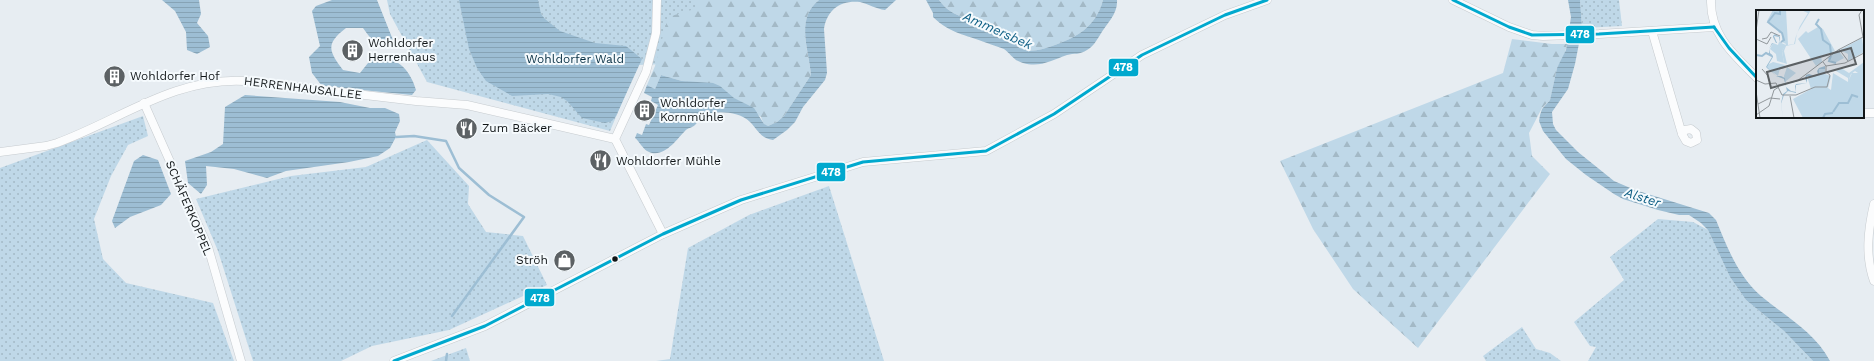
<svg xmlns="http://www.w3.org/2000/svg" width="1874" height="361" viewBox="0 0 1874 361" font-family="'Work Sans',sans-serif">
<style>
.green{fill:url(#green-dots)}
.forest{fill:url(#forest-firs)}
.water{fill:url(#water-rules)}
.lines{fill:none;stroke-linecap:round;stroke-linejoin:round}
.stream{stroke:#9dbed4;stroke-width:2.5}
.minor-casing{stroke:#c6cbcf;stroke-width:9}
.minor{stroke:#fbfcfd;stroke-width:8}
.bus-1-casing{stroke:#f5fafd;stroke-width:6}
.bus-1{stroke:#00a9ce;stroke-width:3}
.bus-dot{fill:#111618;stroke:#f5fafd;stroke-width:1.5}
.labels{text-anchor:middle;stroke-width:4;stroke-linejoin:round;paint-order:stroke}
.poi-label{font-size:12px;fill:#111618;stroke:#f5fafd;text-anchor:start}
.park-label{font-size:12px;fill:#062e42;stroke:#f5fafd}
.street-label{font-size:12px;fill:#111618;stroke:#f5fafd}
.water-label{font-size:13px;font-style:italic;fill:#0d5e84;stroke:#f5fafd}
.inset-river{fill:none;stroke:#9dbed4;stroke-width:2}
.inset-road{fill:none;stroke:#91979b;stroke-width:1}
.view{fill:#5c6164;fill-opacity:0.15;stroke:#5c6164;stroke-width:2}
.inset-edge{fill:none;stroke:#111618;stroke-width:2}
.line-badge{stroke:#f5fafd;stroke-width:1.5}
.badge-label{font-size:11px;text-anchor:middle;font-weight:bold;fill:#fff}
</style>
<defs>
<pattern id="green-dots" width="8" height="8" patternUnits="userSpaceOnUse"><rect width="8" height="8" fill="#bfd8e8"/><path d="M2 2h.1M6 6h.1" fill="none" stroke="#a3b9c6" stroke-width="1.8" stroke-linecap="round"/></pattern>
<pattern id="forest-firs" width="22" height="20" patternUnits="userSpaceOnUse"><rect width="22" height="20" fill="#bfd8e8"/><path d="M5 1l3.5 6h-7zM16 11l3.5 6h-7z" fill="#a3b9c6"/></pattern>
<pattern id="water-rules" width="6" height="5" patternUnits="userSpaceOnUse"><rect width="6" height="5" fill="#9dbed4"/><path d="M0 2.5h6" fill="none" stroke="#86a3b5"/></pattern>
</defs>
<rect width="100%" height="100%" fill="#e7edf2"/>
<g class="green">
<path d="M387,0h424l-144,64 -29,1 -28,66 -183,-49 -37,-68z"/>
<path d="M1580,0h39l3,26 -40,2z"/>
<path d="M143,116l5,20 -20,9 -17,31 -17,43 9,40 23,24 87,20 21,58h-234v-193z"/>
<path d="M427,140l42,46 -1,18 18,28 37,4 24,49 -98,45 -77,16 -31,15h-88l-35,-110 -22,-52 95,-23 75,-9z"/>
<path d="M829,186l55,175h-228l14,-2 18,-111 61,-33z"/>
<path d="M1658,219l35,3 15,8 22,47 16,23 38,31 29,30h-225l8,-14 -6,-1 -16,-24 50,-42 -14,-23z"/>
<path d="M1522,327l14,22 14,4 11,8h-75l-3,-5z"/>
<path d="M466,348l4,13h-39z"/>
</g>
<g class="forest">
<path d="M696,0h123c-24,19 -10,51 -8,75l-27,41 -7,6 -9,4 -4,-1 -3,-8 -18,-14 -39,-19 -22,-3 -21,-6 -6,14 -8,-4 8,-19 13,-49 30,-9z"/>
<path d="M939,0h164c-7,27 -27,38 -51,46 -9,3 -18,6 -27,4 -7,-2 -10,-6 -16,-10 -10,-6 -21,-11 -32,-17 -16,-8 -26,-7 -38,-23z"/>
<path d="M1512,39l40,5h15l-3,13 -7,11 -7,32 -8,8 -13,25 3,23 18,18 -132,174 -65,-59 -40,-60 -33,-68 223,-88z"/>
</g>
<g class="water">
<path d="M162,0h37l2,14 -4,9 11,13 2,11 -13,7 -10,-4 -1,-18 -11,-21z"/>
<path d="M332,0h45l16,40c-14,11 -22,-1 -30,-12h-17c-21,16 -17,23 -3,42l17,3 12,-15c23,-4 38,11 44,32l-4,5 -90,-9 -10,-13 -3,-16 11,-11 -8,-35 4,-5z"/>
<path d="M459,0h79l3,14 4,5 15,12 35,12 31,3 16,13 -26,57 -4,5 -7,2 -23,-5 -15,-17 -6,-4 -13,-3 -36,2 -26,-15 -9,-13 -8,-19z"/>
<path d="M819,0h77l-11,10c-9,-1 -16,-6 -25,-8 -20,-2 -33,8 -36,27l3,44 -2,7 -22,27 -8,15 -8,8 -14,10c-13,-2 -15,-10 -23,-18 -9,-9 -26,-11 -38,-9 -9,1 -11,6 -17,12 -3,3 -8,3 -10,6 -9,9 -22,29 -38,20 -4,-2 -8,-10 -12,-13l2,-5 5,2 4,-11 3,1 9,-20 -7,-4 1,-4 -8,-4 3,-8 8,4 6,-14 21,6 31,2 7,3 14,12 20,10 10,16 4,2 9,-4 7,-6 27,-41c-2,-25 -16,-56 8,-75z"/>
<path d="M926,0h13c12,16 22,15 38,23 11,6 22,11 32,17 6,4 9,8 16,10 9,2 18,-1 27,-4 24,-8 44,-19 51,-46h14c1,14 -10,23 -17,35 -4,6 -6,11 -13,15 -7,5 -13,3 -20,5 -15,5 -27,13 -44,8 -9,-2 -12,-9 -19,-14 -5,-2 -12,-4 -17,-6 -23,-9 -36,-9 -54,-26v-4z"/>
<path d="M1568,0h12l2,28 -7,36 -7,25 -16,23 1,12 3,6 22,22 36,29 21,9 74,23 7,7c11,27 22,56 45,76 24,20 54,36 69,65h-17l-29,-30 -38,-31 -16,-23 -22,-47 -7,-7 -12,-8h-10l-21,-5 -35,-11 -9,-5 -28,-19 -20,-16 -23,-28 -4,-10 1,-6 2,-6 8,-9 7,-32 9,-18 5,-33z"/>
<path d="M245,95l95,7 30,6h15l14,6 1,7 -5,11 1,5 -6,11 -12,8 -29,6 -63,9 -19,7 -33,-9 -28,-3 1,19 -6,9 -13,-11 -3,-22 26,-9 12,-8 2,-37z"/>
<path d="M143,155l15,5 13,34 -10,11 -31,12 -15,11 -3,-7 22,-60z"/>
</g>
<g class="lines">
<g class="stream">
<path d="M396,137l18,-1 32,5 13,27 30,27 35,22 -72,99"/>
<path d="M446,361l1,-7"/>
</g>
<defs>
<g id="minor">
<path d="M657,0l-1,33 -10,39 -31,67 48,95"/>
<path d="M1453,0l56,27 23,8 11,1 56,-2 115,-7"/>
<path d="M1711,0c-1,35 23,55 46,78"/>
<path d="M1652,31l30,103 4,7 5,2 6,-3 -1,-7 -5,-4 -6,1 -3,4"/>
<path d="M144,103l64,144 33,114"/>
<path d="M1863,113h11"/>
<path d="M0,152l46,-6 11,-3c63,-23 117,-66 188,-62l171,20 51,4 148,34"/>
<path d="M1874,204c-6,26 -9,52 0,77"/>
<path d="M394,361l91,-35 178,-92 78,-34 122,-38 123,-11 68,-37 88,-59 83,-40 42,-15"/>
</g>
</defs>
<use href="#minor" class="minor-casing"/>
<use href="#minor" class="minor"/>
<defs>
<g id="bus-1">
<path d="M1453,0l56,27 23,8 67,-1 115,-7"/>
<path d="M1714,27l15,21 28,30"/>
<path d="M394,361l91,-35 178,-92 78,-34 122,-38 123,-11 68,-37 88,-59 83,-40 42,-15"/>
</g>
</defs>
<use href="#bus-1" class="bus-1-casing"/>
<use href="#bus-1" class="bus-1"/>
</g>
<defs>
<symbol id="building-disc" viewBox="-11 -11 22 22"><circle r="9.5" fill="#5c6164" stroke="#f5fafd"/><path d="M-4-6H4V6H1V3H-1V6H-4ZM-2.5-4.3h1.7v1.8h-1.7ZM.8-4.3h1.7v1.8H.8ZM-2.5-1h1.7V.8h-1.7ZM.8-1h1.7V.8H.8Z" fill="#fff"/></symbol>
<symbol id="restaurant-disc" viewBox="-11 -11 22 22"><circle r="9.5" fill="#5c6164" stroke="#f5fafd"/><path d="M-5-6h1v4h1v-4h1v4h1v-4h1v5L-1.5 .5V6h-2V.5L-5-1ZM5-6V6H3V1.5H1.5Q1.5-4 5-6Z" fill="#fff"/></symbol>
<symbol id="shop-disc" viewBox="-11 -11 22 22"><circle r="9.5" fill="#5c6164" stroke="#f5fafd"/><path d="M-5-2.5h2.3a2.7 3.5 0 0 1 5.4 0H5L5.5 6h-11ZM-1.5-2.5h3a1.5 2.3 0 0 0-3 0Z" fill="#fff"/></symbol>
</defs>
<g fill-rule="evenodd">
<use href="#building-disc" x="340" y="38" width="25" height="25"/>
<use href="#building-disc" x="102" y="64" width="25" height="25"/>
<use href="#building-disc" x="632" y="98" width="25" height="25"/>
<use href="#restaurant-disc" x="454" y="116" width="25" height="25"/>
<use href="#restaurant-disc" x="588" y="148" width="25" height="25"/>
<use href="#shop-disc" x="552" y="248" width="25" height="25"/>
</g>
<circle class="bus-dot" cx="615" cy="259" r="3.5"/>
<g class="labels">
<g class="poi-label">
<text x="368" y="47">Wohldorfer<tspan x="368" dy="14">Herrenhaus</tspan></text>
<text x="130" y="80">Wohldorfer Hof</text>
<text x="660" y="107">Wohldorfer<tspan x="660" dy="14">Kornmühle</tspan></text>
<text x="482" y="132">Zum Bäcker</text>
<text x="616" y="165">Wohldorfer Mühle</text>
<text x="548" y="264" text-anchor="end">Ströh</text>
</g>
<g class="park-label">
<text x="575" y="63">Wohldorfer Wald</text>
</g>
<g class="street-label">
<text transform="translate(303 88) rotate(7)" y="4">HERRENHAUSALLEE</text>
<text transform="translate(189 208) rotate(67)" y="4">SCHÄFERKOPPEL</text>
</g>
<g class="water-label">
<text transform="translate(998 30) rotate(24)" y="5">Ammersbek</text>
<text transform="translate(1643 197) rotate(18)" y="5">Alster</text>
</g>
</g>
<g transform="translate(1756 10)">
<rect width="108" height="108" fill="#e7edf2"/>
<path d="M62,17l5,2 12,22 -14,5 1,6 -6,4 -18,-27 8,-8 2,2zM106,28l2,14 -16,9v-7l-8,-4zM23,32l7,3 -4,6 2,12 -7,-2 -1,-7 -6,-5 3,-6 5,2zM82,40l6,8 -9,5 -8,-5zM17,52l12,3 -2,4 -3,-1 -2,8 -11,-8v-3z" fill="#bfd8e8"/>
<path d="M17,0h13l2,35 6,-1 2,-8 4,-10 8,-13 -7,-3h10l-14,23 -2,11 -9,2 -2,5 3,13 -3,-1 -2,-12 4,-7 -4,-2v-8l-15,-13zM108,52v56h-61l-10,-19 18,-10 -4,-13 8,1 4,-3v-6h6v6l6,2 -3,12 3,2 2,-17 15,9 4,-9h6l-3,-2 -4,3 -3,8v-4l-12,-7 5,-3 8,5zM31,57l9,6 -11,9 -1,-6z" fill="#bfd8e8"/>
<path d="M27,11l-1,12h-3l-4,-9z" fill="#bfd8e8"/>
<path d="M19,24l5,3v6l2,-2h1l-2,2h-1l-1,-6 -5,-1 3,7h-4l-4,6 1,4 3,3v1l-6,10 9,9h5l4,2 1,9 5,4 5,1 -1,-6 1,-2 11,-1 -2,-5 1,-3 3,-1 6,2 3,-2 -1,-3 2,-3 6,-2v3h-6v5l-4,3 -8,-1v7l-11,2v8l-8,-2 -4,4 -3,9 2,14 -2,-15 2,-9 4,-3 -3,-12 -8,-3 -10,-9 6,-10 -3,-3v-5l3,-6h4l-3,-6v-1z" fill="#9dbed4"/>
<path class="inset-river" d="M24,0v4l-5,-1 -7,9 14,11 2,7 -3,2M63,9l-3,5 5,5 2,11 7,5 1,9M0,45l6,1 4,-3 6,3M75,46l-2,5 7,2M87,93h5l4,-8 6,2M77,102l6,-9h4M67,108l2,-4 8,-1"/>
<path class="inset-road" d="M0,21l3,-21M0,29l11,5 4,-7M6,29l5,-1 4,-6 9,4M83,39l9,12M70,56l19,-3 19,-10M6,59l6,7 2,7M0,70l9,4 11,-1 6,12h14l19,-8h12l3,-12 -4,-3v-6l-3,-4M22,75l19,-4 41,-31 25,-13 -4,-22 3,-5M0,81l4,27M34,86l4,22M2,94l12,-6 10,1M0,105l13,-9 5,-16 5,-3"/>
<path class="view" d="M95,38l5,16 -85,24 -4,-16z"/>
<rect width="108" height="108" class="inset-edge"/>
</g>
<g class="line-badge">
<rect x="1565" y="25" width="30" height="19" rx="4" fill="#00a9ce"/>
<rect x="1108" y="58" width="31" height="19" rx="4" fill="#00a9ce"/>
<rect x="816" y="162" width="30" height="20" rx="4" fill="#00a9ce"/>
<rect x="524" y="288" width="31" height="19" rx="4" fill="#00a9ce"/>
</g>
<g class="badge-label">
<text x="1580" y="38">478</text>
<text x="1123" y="71">478</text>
<text x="831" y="176">478</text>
<text x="540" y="302">478</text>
</g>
</svg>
